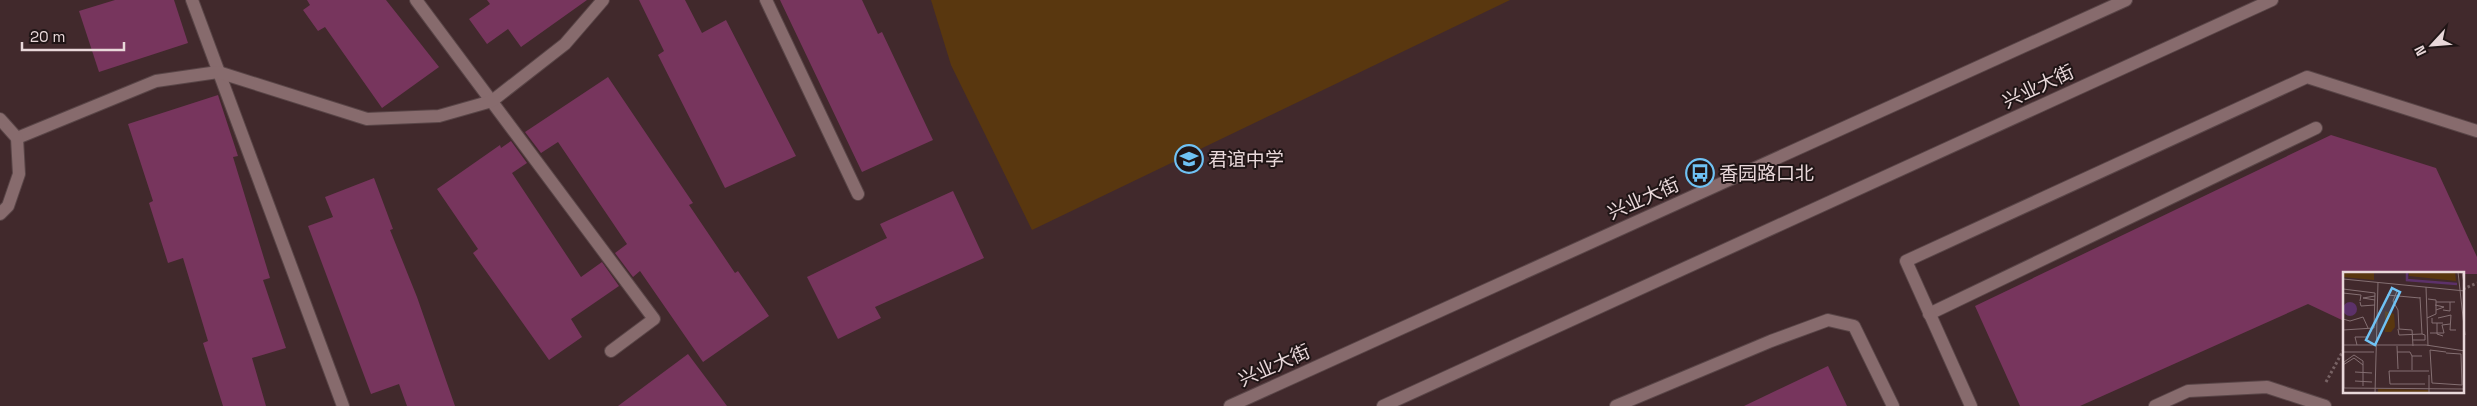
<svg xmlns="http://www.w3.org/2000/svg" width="2477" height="406" viewBox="0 0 2477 406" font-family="'Space Grotesk','Noto Sans SC',sans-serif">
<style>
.green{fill:#59370f}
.building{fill:#77355d}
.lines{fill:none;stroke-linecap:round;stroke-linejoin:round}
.service-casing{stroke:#594547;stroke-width:14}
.minor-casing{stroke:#594547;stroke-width:14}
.secondary-casing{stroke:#594547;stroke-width:14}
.path{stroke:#776264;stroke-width:3;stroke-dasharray:2.5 2.5;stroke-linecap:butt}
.service{stroke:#876b6d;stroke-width:12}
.minor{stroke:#876b6d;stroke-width:12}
.secondary{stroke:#876b6d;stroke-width:12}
.labels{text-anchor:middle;stroke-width:4;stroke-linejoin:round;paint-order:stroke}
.street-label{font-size:19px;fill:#e9d8da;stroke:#201516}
.poi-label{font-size:19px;fill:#e9d8da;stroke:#201516;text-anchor:start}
.inset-river{fill:none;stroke:#5c3169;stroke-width:2.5}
.inset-road{fill:none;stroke:#846f72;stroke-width:1}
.view{fill:#6fc2f4;fill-opacity:0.15;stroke:#6fc2f4;stroke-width:2.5}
.inset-edge{fill:none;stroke:#e9d8da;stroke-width:2.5}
</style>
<rect width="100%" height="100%" fill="#41292c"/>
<path class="green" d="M931,0h579l-478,230 -81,-165z"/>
<g class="building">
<path d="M115,0h59l14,43 -89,29 -20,-61z"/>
<path d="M307,0h79l53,67 -57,41 -57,-81 -7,4 -15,-21 7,-5z"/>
<path d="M487,0h100l-66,47 -13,-18 -21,15 -18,-25 21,-15z"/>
<path d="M639,0h46l17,33 24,-13 70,136 -71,32 -67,-133 6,-4z"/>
<path d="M780,0h82l16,34 4,-2 51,108 -71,32z"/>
<path d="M608,77l85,126 -4,2 46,68 3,-2 31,45 -66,46 -63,-91 -7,6 -18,-24 12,-9 -69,-102 -17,11 -16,-21z"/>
<path d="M218,95l20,61 -5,1 37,121 -7,2 23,68 -34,10 14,48h-43l-20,-63 5,-2 -25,-83 -15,5 -19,-60 4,-2 -25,-77z"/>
<path d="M2331,135l105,33 41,89v17h-133v47l-36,-17 -228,102h-60l-45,-100z"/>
<path d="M511,141l16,22 -15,10 69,104 21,-15 17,24 -48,33 11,18 -33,23 -76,-107 5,-4 -41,-60 63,-44 1,3z"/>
<path d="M374,178l19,51 -3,1 27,67 38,109h-48l-8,-22 -28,10 -63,-168 25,-9 -8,-20z"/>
<path d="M953,191l31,67 -109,49 6,11 -43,21 -31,-62 80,-39 -7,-14z"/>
<path d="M688,354l39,52h-109z"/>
<path d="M1828,366l19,40h-103z"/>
</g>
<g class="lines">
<defs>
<g id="service">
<path d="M192,0l151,406"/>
<path d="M416,0l238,319 -43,32"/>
<path d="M766,0l92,194"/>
<path d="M17,138l139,-57 62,-9 149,47 72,-3 53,-15 73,-57 38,-44"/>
</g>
<g id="minor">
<path d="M0,119l17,19 2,36 -11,32 -8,8"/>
<path d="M1929,314l387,-186"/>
<path d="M1616,406l155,-65 57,-21 26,6 39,80"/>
<path d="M1971,406l-65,-145 401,-184 170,54"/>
<path d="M2155,406l33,-15 79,-4 58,19"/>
</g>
<g id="secondary">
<path d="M1230,406l896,-406"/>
<path d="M1383,406l889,-406"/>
</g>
</defs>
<use href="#service" class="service-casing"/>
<use href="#minor" class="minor-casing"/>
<use href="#secondary" class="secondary-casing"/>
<g class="path">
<path d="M2463,289l14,-6"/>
<path d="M2326,382l18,-33"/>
</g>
<use href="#service" class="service"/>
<use href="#minor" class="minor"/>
<use href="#secondary" class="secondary"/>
</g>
<defs>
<symbol id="school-ring" viewBox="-11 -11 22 22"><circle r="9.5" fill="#201516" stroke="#6fc2f4" stroke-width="1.5"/><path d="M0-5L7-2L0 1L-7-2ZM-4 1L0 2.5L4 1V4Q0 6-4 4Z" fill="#6fc2f4"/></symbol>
<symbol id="bus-ring" viewBox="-11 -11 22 22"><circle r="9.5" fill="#201516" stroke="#6fc2f4" stroke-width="1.5"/><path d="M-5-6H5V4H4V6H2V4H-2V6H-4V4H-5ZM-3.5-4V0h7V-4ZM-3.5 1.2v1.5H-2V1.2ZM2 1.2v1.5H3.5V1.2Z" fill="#6fc2f4"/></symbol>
</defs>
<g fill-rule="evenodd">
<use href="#school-ring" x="1173" y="143" width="32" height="32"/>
<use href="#bus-ring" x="1684" y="157" width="32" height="32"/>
</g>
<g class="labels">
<g class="street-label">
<text transform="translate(2038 86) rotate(-25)" y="7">兴业大街</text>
<text transform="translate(1643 198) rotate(-24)" y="7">兴业大街</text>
<text transform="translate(1274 365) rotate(-24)" y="7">兴业大街</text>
</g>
<g class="poi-label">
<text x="1208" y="166">君谊中学</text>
<text x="1719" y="180">香园路口北</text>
</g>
</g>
<g transform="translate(2343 272)">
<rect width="121" height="121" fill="#41292c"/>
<path d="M0,0h31v8l-31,-3zM66,0h46l1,9 -47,-5zM42,39l9,3 1,13 -4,5h-6zM35,117l50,1 1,3h-51z" fill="#59370f"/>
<path d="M0 37a7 7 0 1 1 14 0a7 7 0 1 1-14 0Z" fill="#5c3169"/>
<path class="inset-river" d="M64,0v8l50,4"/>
<path class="inset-road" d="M115,0l7,63M119,0l3,17M0,7l122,12M83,15l2,59M0,17l32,4 -1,35 -31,2M54,19l-4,10 5,9 1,19 13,1 1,16M0,21l18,2 -1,6M44,23l33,3M32,28l-12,-2 12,-2M17,30l1,4 14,-1M93,30h19M92,33l9,2 -8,3M100,38l7,1v-9M84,46l9,-4v-14l-8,-1M89,46v5h11M95,46l13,-3 -1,15h6M0,47l7,2 13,-4 5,11M94,51v11l6,2M55,57l1,6 23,-1M87,61h14l-2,-8 8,-1M70,68h12v-5l-3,-1 -2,-37M0,73h83l39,6M14,73l-2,-8h12l5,-7M54,74l1,23M0,80h31M54,80h13l2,4M103,80l-16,-2 2,33 30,2 -1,-31 -15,-1M0,93l11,-7 9,7M69,98v-14h10M12,100l17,1M86,103v18M12,109l17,1M82,112h-35l-1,-13h40M0,116l122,1M1,116v-26l10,-7 9,6v25M32,121l3,-111"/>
<path class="view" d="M49,16l8,4 -25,53 -9,-5z"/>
<rect width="121" height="121" class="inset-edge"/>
</g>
<g transform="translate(2432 45) rotate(244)" stroke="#201516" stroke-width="4" paint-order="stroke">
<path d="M0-4L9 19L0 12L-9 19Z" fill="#e9d8da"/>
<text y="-8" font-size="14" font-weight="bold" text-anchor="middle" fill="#e9d8da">N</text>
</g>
<path d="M22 42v8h102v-8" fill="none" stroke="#e9d8da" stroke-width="2.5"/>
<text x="30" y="42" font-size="15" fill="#e9d8da" stroke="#201516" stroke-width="4" paint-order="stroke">20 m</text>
</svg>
